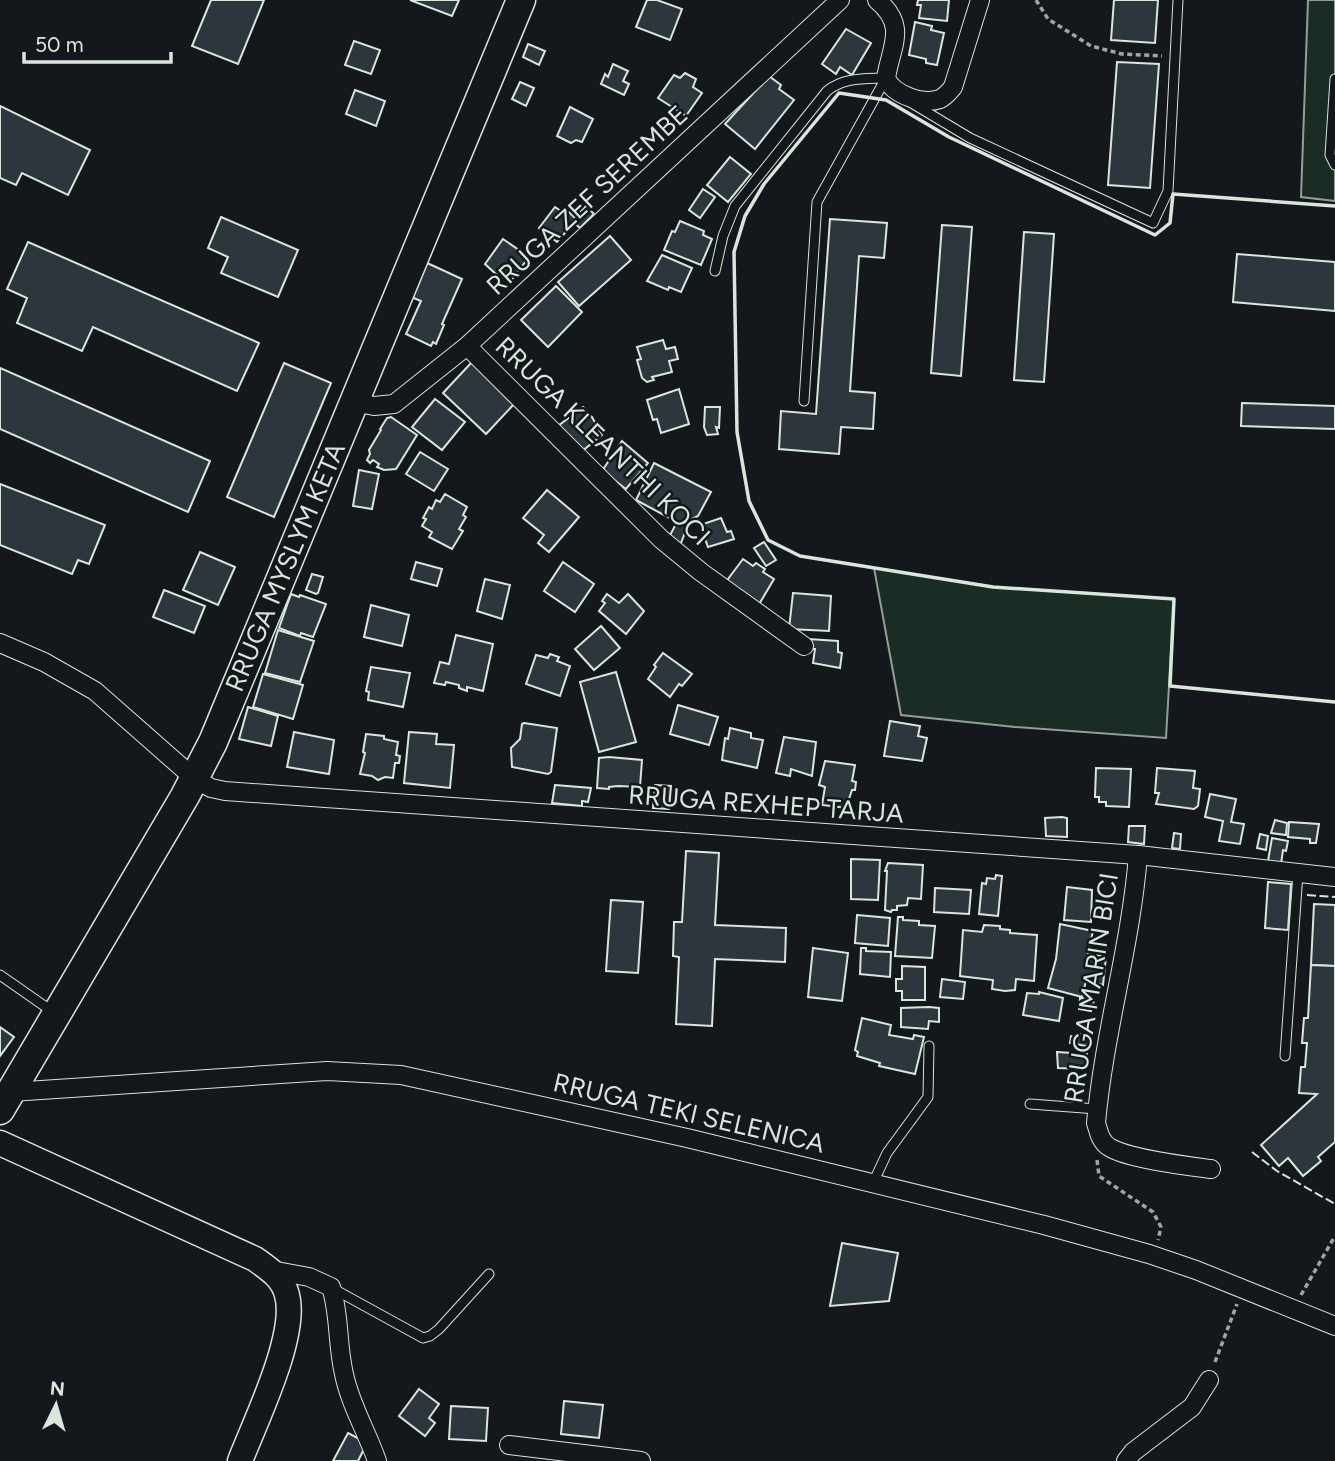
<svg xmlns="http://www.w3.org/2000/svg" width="1335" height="1461" viewBox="0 0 1335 1461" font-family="Figtree,sans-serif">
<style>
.green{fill:#1a2d24;stroke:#939e99;stroke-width:2}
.building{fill:#2c363c;stroke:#d8e6dc;stroke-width:2}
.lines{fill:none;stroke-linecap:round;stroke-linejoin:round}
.lane-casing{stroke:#d8e6dc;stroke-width:11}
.street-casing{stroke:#d8e6dc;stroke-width:20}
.secondary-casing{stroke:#d8e6dc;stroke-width:27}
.primary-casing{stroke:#d8e6dc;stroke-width:31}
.path{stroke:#9da8a2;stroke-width:3.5;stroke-dasharray:5 3.5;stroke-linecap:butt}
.lane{stroke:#14181c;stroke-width:9}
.street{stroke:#14181c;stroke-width:18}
.secondary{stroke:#14181c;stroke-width:24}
.primary{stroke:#14181c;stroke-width:28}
.fence{stroke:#d8e6dc;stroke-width:2;stroke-dasharray:9 3.5;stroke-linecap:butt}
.wall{stroke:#d8e6dc;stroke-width:3.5}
.labels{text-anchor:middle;stroke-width:5;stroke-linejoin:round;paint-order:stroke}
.street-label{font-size:26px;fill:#d8e6dc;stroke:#14181c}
</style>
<rect width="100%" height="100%" fill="#14181c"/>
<g class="green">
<path d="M1308,0h27v201l-34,-4z"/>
<path d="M874,568l119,19 181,12 -8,139 -151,-11 -114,-12z"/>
</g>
<g class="building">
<path d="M211,0h53l-26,64 -46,-18z"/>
<path d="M410,0h49l-7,16z"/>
<path d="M647,0h10l25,9 -12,31 -34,-13z"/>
<path d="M918,0h31l-2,21 -28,-3 2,-13h-4z"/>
<path d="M1114,0h44l-3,43 -44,-3z"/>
<path d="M915,22l17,4 -1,4 13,3 -7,32 -11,-2v-4l-17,-4z"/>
<path d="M846,29l25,14 -19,32 -12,-8 -4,7 -14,-10z"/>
<path d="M354,41l26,9 -9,24 -26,-9z"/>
<path d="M528,44l17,7 -6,14 -16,-8z"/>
<path d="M1117,62l42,2 -9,124 -42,-3z"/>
<path d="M613,64l15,7 -5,10 6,3 -5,11 -23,-11 4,-10 3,3z"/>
<path d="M685,73l11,6 -3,8 9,6 -16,23 -28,-18 16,-23 6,3z"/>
<path d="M769,76l12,9 -2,4 15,11 -39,49 -30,-25z"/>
<path d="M520,82l14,6 -8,18 -14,-7z"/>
<path d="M355,90l30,11 -9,25 -30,-12z"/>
<path d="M0,106l90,44 -22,45 -46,-22 -6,12 -16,-7z"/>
<path d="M570,107l23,12 -11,23 -6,-2 -5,3 -14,-7z"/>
<path d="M730,157l21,17 -23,28 -21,-17z"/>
<path d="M703,189l12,8 -15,21 -11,-8z"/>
<path d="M586,206l8,8 -14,14 -6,-5 -17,19 -18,-14 16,-21 9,6 5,-1 6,6z"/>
<path d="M221,217l77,33 -20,47 -57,-24 7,-16 -20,-9z"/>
<path d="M830,219l57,4 -3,35 -25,-2 -9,135 25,2 -2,36 -32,-2 -2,27 -60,-5 2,-38 35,3z"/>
<path d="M680,221l24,10 -1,4 9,4 -11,26 -37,-15 8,-19 3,1z"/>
<path d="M942,225l30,2 -11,149 -30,-3z"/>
<path d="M1024,232l30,2 -10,148 -30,-2z"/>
<path d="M610,236l21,24 -52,46 -21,-24z"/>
<path d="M503,239l26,18 -19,25 -12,-8 -1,1 -12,-11z"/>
<path d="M28,242l231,101 -22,48 -144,-64 -11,24 -65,-28 10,-25 -20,-9z"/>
<path d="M1237,254l98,8v49l-102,-9z"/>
<path d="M662,255l30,13 -11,24 -12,-5 -1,3 -21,-9z"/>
<path d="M425,262l37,17 -20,45 2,1 -8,19 -3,-2 -2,4 -25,-12 15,-33 -12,-5z"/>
<path d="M556,286l26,26 -34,35 -27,-27z"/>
<path d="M663,340l3,9 9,-2 3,12 -9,2 3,11 -20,5 2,3 -7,2 -5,-4 -5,-18 4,-1 -4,-12z"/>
<path d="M472,362l43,41 -29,31 -43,-41z"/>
<path d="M284,363l47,20 -57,134 -47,-20z"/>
<path d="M0,368l210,93 -22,51 -188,-83z"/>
<path d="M679,389l10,35 -28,9 -4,-14 -4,1 -6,-20z"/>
<path d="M435,399l30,23 -23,28 -30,-23z"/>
<path d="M1242,403l93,3v23l-94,-3z"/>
<path d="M583,407l9,10 10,18 -21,17 -23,-26z"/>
<path d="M705,407h15l-1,21 -3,-1 2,7 -11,1 -3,-8z"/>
<path d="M391,417l26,18 -21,34 -12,1 -7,-3 2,-3 -6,-4 -3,3 -3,-3 3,-6 -1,-4 12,-20 -1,-1 7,-11z"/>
<path d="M622,441l26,22 -22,26 -24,-18z"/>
<path d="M420,452l28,17 -14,22 -28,-17z"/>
<path d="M654,463l57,29 -13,24 -8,4 -11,28 -12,-7 10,-19 -41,-22z"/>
<path d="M359,470l20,4 -7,35 -19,-3z"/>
<path d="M0,484l105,41 -16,39 -11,-4 -6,14 -72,-29z"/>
<path d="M547,490l32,27 -30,35 -11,-9 6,-8 -21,-17z"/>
<path d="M445,494l22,13 -4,8 3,2 -7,12 4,2 -11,18 -23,-12 3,-5 -10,-6 4,-7 -3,-1 6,-11 3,2 4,-9 4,2z"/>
<path d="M721,518l6,14 4,-1 3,8 -26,8 -8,-22z"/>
<path d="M764,542l12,18 -10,6 -12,-18z"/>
<path d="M200,552l35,15 -17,38 -35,-15z"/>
<path d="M743,559l10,7 3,-3 9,6 -2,3 11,7 -16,27 -33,-23z"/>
<path d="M416,562l26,7 -5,17 -26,-7z"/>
<path d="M563,562l31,22 -19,28 -31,-21z"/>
<path d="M312,574l11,3 -5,16 -2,1 -10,-4z"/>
<path d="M485,579l25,6 -8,34 -25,-8z"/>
<path d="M164,590l41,16 -11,27 -41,-16z"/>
<path d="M793,593l38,3 -2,35 -40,-2z"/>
<path d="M291,594l8,3 1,-2 26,9 -13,33 -12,-4 -1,3 -21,-8z"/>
<path d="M607,594l12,9 9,-9 16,17 -18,23 -27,-23 6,-8 -3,-2z"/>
<path d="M371,605l38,10 -7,31 -38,-9z"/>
<path d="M601,626l19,22 -26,22 -19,-21z"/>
<path d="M278,630l36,11 -14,41 -35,-9z"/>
<path d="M456,635l37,9 -10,47 -16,-4v4l-8,-3v-3l-13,-3 -1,3 -11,-2 6,-21 9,2z"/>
<path d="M808,639l30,2v11l4,1 -2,15 -27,-5 2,-14h-8z"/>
<path d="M663,653l29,21 -10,12 -3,-2 -9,13 -22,-18 8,-12 -2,-2z"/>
<path d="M550,654l9,3 -2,4 13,5 -10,30 -34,-12 10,-29 12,3z"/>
<path d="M371,667l39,6 -7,34 -35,-7 1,-8 -3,-1z"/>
<path d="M616,672l20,70 -37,10 -19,-70z"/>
<path d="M263,674l40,11 -10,34 -40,-12z"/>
<path d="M678,705l40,12 -9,28 -39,-11z"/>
<path d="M248,707l30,9 -7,30 -32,-7z"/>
<path d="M890,721l30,5 -2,10 9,2 -5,23 -38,-5z"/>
<path d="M524,723l33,5 -6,44 -3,2 -36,-7 -1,-19 9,-9 2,-15z"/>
<path d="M730,728l21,5v5l12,2 -6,28 -35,-8 3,-22 3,1z"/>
<path d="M294,732l40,8 -5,34 -42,-7z"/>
<path d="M409,732l28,2 -1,10 18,1 -4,43 -46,-5z"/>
<path d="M366,734l18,2v3l14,3 -2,13 4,1 -1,7h-4l-2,15 -8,-1 -7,3 -6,-4 -12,-2 5,-21 -2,-1z"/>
<path d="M784,737l32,5 -4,34 -21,-7 -1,7 -14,-3z"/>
<path d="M609,757l33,3 -2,27 -22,-1 -9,1v2l-12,-1 2,-30z"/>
<path d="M825,761l30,4 -3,16 4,1 -1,8h-3l-6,18 -24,-3 3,-18 -6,-2z"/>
<path d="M1096,768l35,1 -2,38 -23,-1v-4h-7v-5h-4z"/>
<path d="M1157,768l38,3 -2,17 7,1 -2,17 -4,3 -38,-5 3,-11h-4z"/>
<path d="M555,785l36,3 -3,14 -6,-1v5l-30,-3z"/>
<path d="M655,785l16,1 -2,23 -16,-1z"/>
<path d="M1210,794l26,5 -5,23 13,2 -4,20 -21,-3 4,-20 -18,-4z"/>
<path d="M1062,817l5,1v19l-21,-1 -1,-18z"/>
<path d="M1275,820l12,3 -1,12 -15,-2z"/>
<path d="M1289,822l30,2 -3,19h-6v-4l-22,-2z"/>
<path d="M1129,826h16l-1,18 -16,-2z"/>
<path d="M1174,833l7,1 -1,15 -8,-1z"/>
<path d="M1260,834l8,2 -2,14 -9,-2z"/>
<path d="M1272,838l16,3 -2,10 -3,-1 -2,14 -13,-3z"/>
<path d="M686,851l33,2 -4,72 71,3 -1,34 -70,-3 -3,67 -36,-2 3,-67 -6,-1 1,-34h8z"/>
<path d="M851,859l29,1 -2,40 -27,-1z"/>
<path d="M888,863l35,2 -2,34 -13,-1 -1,7 -10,1v4h-5l-1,2 -6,-2 2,-39h-2z"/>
<path d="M996,875l6,1 -4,40 -19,-2 3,-31 4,1 1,-6 8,1z"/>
<path d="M1268,882l23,2 -3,46 -23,-2z"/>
<path d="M1067,887l25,3 -1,32 -27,-2z"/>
<path d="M935,888l36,2 -2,24 -35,-2z"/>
<path d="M611,900l32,2 -5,71 -32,-2z"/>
<path d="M1314,904l21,1v61l-24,-1z"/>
<path d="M857,915l33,3 -2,28 -33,-3z"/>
<path d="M898,917h5v3l16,1v4l16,1 -3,32 -37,-2z"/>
<path d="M1060,924l33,7 -5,22 18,4 -3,28 -17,-4 -4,16 -34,-9 8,-29z"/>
<path d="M984,925l16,1v3l10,1v3l27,2 -3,46 -18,-2 -1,11 -10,1 -13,-2 1,-9 -33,-4 3,-46 19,2z"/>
<path d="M813,948l35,5 -6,48 -34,-4z"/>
<path d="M861,948h5v3l25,1 -1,25 -30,-3z"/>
<path d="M1311,965l24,1v176l-17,15 3,4 -18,15 -15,-18 -9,8 -18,-21 56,-51 -18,-1 2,-26h4l2,-24h-5l2,-25h4z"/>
<path d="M902,966l23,1v33h-23v-9h-6v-12h6z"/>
<path d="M942,979l23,3 -2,17 -23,-2z"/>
<path d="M1039,992l24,6 -4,23 -36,-6 4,-22 12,1z"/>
<path d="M1080,998l14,2 -3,11 -12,-2z"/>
<path d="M929,1007l10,1v14l-10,-1 -1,8 -27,-2v-19z"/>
<path d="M862,1018l29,7 -2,10 24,4 1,-4 10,2 -9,37 -36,-8 1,-3 -23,-7 1,-4 -3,-2z"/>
<path d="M0,1027l14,10 -14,19z"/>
<path d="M1079,1034l13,2 -1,11 -21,-4 1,-7 8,1z"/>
<path d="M1057,1052l30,2 -2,15 -27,-1z"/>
<path d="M842,1243l56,10 -9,48 -59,5z"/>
<path d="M419,1389l20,15 -10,14 6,5 -10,13 -26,-20z"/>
<path d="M564,1401l39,4 -4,33 -38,-4z"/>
<path d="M451,1406l37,2 -2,33 -37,-2z"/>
<path d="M348,1433l19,10 -9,18h-25z"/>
</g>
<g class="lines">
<defs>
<g id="lane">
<path d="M1335,79l-5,76 5,10"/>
<path d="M910,102l60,36 183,85 15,-32 10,-191"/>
<path d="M715,271l8,-35 12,-30 92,-115c17,-14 38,-12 59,-13"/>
<path d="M804,401l13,-199 69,-124"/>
<path d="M0,975l53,37"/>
<path d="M1285,1056l13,-183"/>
<path d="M1030,1104l67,5"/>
<path d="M873,1183l14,-30 41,-56 1,-51"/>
<path d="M332,1288l91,50 7,-2 9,-7 50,-55"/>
</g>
<g id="street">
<path d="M877,0c31,26 14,46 9,78 7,17 37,27 54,21 6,-3 9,-7 13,-12l27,-87"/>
<path d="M467,346l194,193 40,33 103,74"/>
<path d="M354,402l20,4 20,-2 73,-58 373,-346"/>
<path d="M0,643l44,19 51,29 100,88 16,9 14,3 913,64 197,22"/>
<path d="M1138,855c-7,90 -34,178 -42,268 3,9 4,18 13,24 19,12 79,19 102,22"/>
<path d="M11,1092l316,-21 74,4 286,63 357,87 105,29 47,16 139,56"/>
<path d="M271,1270l38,7 22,10c9,28 6,58 13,87 6,30 23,58 33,87"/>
<path d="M509,1445l132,16"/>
<path d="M1126,1461l7,-9 59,-45 17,-27"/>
</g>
<path id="secondary" d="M0,1143l255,116c14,10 28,19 32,36 11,40 -32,127 -47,166"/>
<path id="primary" d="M0,1110l185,-314 28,-54 308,-742"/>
</defs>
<use href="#lane" class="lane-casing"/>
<use href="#street" class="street-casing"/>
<use href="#secondary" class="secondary-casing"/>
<use href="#primary" class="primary-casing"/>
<g class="path">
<path d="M1036,0l12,19 43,27 31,8 40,2"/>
<path d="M1097,1160l2,16 54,36 8,15 -3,13"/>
<path d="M1301,1295l34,-59"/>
<path d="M1215,1362l22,-58"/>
</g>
<use href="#lane" class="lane"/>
<use href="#street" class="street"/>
<use href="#secondary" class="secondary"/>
<use href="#primary" class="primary"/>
<g class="fence">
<path d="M1307,895l28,2"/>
<path d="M1252,1152l25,19 58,33"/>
</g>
<path class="wall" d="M1335,206l-162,-12 -3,29 -15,12 -206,-98 -63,-37 -47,-7 -75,91 -19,32 -11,36 3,180 12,69 19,39 32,16 193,31 181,12 -4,87 165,16"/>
</g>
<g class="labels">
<g class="street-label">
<text transform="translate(587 200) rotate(-43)" y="9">RRUGA ZEF SEREMBE</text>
<text transform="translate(603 441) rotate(44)" y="9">RRUGA KLEANTHI KOCI</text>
<text transform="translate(285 567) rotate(-67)" y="9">RRUGA MYSLYM KETA</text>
<text transform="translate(766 804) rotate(4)" y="9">RRUGA REXHEP TARJA</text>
<text transform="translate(1091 988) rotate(-81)" y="9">RRUGA MARIN BICI</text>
<text transform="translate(689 1113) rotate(13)" y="9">RRUGA TEKI SELENICA</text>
</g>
</g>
<g transform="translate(56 1405) rotate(5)" stroke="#14181c" stroke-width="5" paint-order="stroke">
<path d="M0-5L12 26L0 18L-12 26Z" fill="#d8e6dc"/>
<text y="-10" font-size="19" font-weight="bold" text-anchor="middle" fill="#d8e6dc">N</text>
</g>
<path d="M24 52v10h147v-10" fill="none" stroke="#d8e6dc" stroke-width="3.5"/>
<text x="35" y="52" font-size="21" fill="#d8e6dc" stroke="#14181c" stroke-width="5" paint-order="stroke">50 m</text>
</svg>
